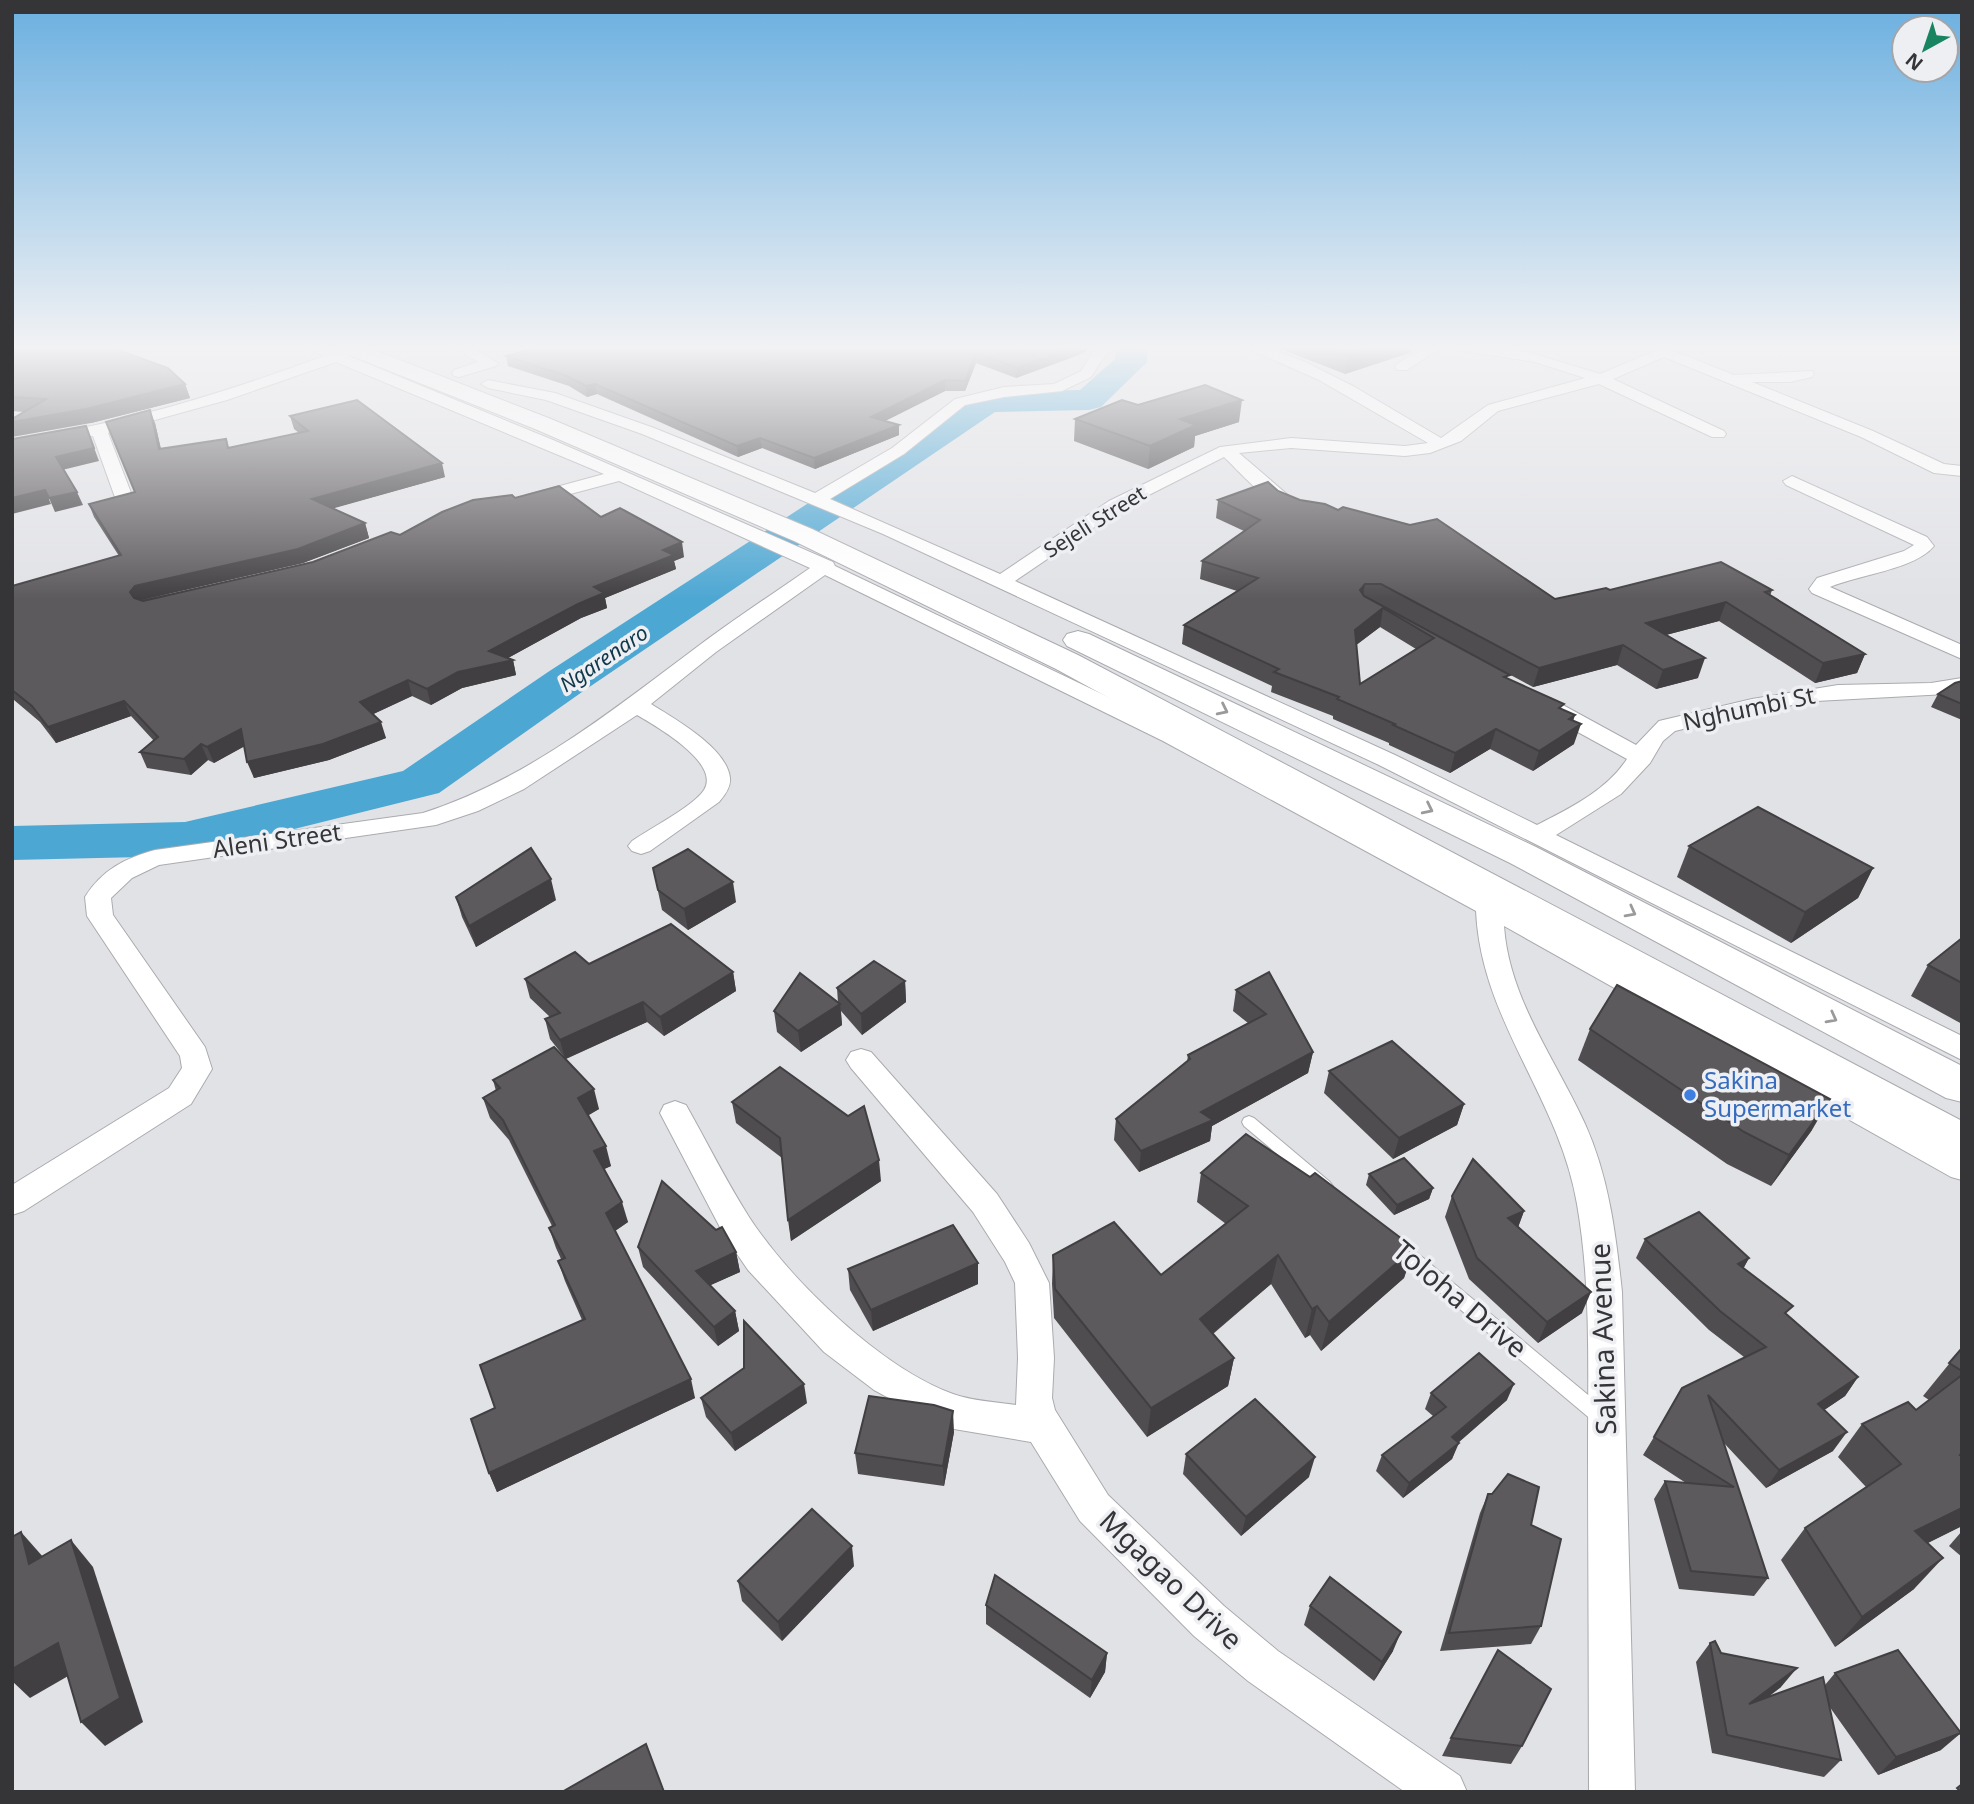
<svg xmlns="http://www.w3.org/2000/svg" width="1974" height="1804" viewBox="0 0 1974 1804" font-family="'Noto Sans',sans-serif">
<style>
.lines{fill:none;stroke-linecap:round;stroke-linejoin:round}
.river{fill:#4da7d3;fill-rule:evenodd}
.service-casing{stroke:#aaabaf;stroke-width:2}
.minor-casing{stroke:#aaabaf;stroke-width:2}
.trunk-casing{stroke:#aaabaf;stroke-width:2}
.service{fill:#fff;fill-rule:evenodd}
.minor{fill:#fff;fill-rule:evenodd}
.trunk{fill:#fff;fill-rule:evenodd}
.wall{fill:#504d50;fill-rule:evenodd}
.shaded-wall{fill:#413f41}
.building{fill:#5d5a5d;stroke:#413f41;stroke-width:2;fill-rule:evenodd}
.oneway{stroke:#9a9a9b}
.shop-dot{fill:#3f7fe0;stroke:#eeeff3;stroke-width:2.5}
.labels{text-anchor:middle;stroke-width:7;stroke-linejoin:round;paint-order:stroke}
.far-street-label{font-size:21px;fill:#353537;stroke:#eeeff3}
.far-water-label{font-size:21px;font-style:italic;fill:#10384b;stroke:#eeeff3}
.street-label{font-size:24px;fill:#353537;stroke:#eeeff3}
.shop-label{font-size:24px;fill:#366cbe;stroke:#eeeff3;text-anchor:start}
.near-street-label{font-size:28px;fill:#353537;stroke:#eeeff3}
</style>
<rect width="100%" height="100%" fill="#e1e2e6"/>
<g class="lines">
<path class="river" d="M1116,346h32l-1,16 -46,45 -12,3 -94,2 -413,280 -143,101 -254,63 -173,4v-34l173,-4 218,-51 145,-99 427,-277 12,-3 93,-2 35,-31z"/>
<defs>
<g id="service">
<path d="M1249,1116l5,2 76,64 3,4 -3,4 -5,2 -5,-2 -76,-64 -2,-4 2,-4z"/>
<path d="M1398,1240l6,2 201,167 3,6 -3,6 -6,2 -6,-2 -201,-169 -2,-5 2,-5z"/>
</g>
<g id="minor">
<path d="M304,346l44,5 1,5 204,84 280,122 2,4 344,165 783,422v27l-11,-3 -447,-251c5,73 52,134 81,198 24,53 31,111 37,168l13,500h-46c0,-115 -1,-230 -1,-345 0,-81 3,-163 -11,-243 -18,-107 -96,-183 -101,-293l-313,-170 -338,-166 -109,77 -65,52c24,15 76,44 79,74 1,9 -5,17 -11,24l-69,49 -9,3 -9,-3 -4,-5 4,-5c17,-12 62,-35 72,-51 17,-27 -48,-64 -67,-75l-113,74 -46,22 -42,14 -277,40 -27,13 -21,20 2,17 92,132 7,22 -21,35 -167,107 -12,4v-30l157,-97 13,-20 -2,-12 -93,-140 -2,-19c17,-27 40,-39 70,-47l268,-37c105,-34 190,-103 278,-169 35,-26 73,-51 109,-76l-191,-87 -86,23 -6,-1 -3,-4 3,-4 77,-21 -268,-112 -109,38 -119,33 27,70 -3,4h-12l-3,-4 -24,-67 -81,14v-10c108,-15 210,-46 312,-84z"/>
<path d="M450,346h19l29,17 -2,3 -37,11 -5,-1 -2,-3 2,-3 24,-8z"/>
<path d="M1097,346h14l-20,31 -29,14 -58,6 -39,8 -61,49 -74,45 170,75 109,-73 111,-54 71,-9 114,8 23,-3 -109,-63 -77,-34h22l41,16 48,24 88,52 47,-33 97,-27 -50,-16 -77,-12 -7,-4h42l35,6 72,22 57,-24 1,-4h14l-1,4 63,25 78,-4 2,3 -2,3 -22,5h-38l121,49 71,33 18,2v10l-28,-3 -73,-36 -197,-80 -51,22 111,52 2,3 -2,3h-12l-113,-53 -101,27 -37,30 -31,12 -25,3 -114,-8 -52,5 57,49 3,4 -3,4c-19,5 -57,-39 -72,-53l-103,52 -106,72 380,174 142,70c33,-17 69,-34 90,-66l-93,-51 -3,-5 3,-5h16l86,47 23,-24 93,-22 86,-14 93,-2 31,-5v13l-15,3 -131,7 -64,11 -77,19 -12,10 -13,22 -29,31 -65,41 406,201v24l-583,-295 -496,-231 -241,-100 -96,-34 -58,-12 -7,-4 7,-4 67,13 99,35 161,65 77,-45 63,-49 49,-12 50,-3 27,-13z"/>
<path d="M1426,346h18l-37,24h-10l-2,-3 2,-3z"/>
<path d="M1949,346h13v6z"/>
<path d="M1792,476l135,61 7,9c-18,23 -76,29 -104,41l132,58v14l-150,-66 -3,-4 8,-11 87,-27 10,-6 -128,-60 -3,-4z"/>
<path d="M861,1049l10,3 126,142 32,49 20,40 5,75 -2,40 3,12 53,85 116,111 54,45 182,125 7,16h-62l-157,-111 -54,-45 -114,-115 -49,-79 -83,-14 -13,-5 -61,-33 -50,-38 -76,-82 -24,-35 -64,-122 4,-8 11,-4 11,4c21,37 40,76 63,112 41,63 132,151 204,177 19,7 43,8 63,11l2,-47 -3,-75 -10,-21 -32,-50 -122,-144 -5,-8 5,-8z"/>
</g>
<g id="trunk">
<path d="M334,346h30l187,73 261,110 266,126 884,466v39l-16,-5 -890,-486 -262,-128 -259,-112 -198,-79z"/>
<path d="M1078,631l11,3 447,213 426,219v36l-16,-4 -436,-235 -443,-217 -4,-6 4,-6z"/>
</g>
</defs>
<use href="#service" class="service-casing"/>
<use href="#minor" class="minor-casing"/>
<use href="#trunk" class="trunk-casing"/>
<use href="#service" class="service"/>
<use href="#minor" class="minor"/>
<use href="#trunk" class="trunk"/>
</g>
<g class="wall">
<path d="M12,346l173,38 5,14 -99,25 -67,-11 -12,-1z"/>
<path d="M533,346h559l-8,7 -68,25 -40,-15 -11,28h-20l-60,30 14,4v10l-84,34 -53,-21 -24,9 -141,-63 -10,3 -18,-11 -61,-20 -2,-10 30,-8z"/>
<path d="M1273,346h139l-1,6 -2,1 -64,21z"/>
<path d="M1138,405l101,17 -44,14 -1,11 -46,22 -74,-28 1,-22z"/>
<path d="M290,416l155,61 -112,31 32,15 4,15 -66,25 -161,37 171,-38 87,-27 115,-37 86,19 83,40 -10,4 2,8 -71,29 2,10 -26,10 -73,40 5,2 3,15 -54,13 -31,17 -19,-9 -39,18 13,24 -57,22 -75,18 -10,-32 -30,17 -6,-3 -17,15 -44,-7 -7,-16 14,-11 -23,-25 -75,27 -16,-21 -26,-22 -2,1v-115l107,-30 -25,-39 -5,-13 46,-12 20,-69 6,26 68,-1 70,-15 -5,-4z"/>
<path d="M1278,491l277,108 55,-9h162l-2,6 95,58 -8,19 -42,10 -96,-62 -53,14 32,43 -42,11 -39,-24 -84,22 -157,-84 186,106 11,12 1,23 -41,27 -43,-22 -40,24 -61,-28v-2l-56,-24v-3l-62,-24 1,-6 -90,-42 2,-19 53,-34 -37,-12 2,-18 42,-30 -28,-13 2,-18zM1380,627l36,22 -56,35 -4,-39z"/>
<path d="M1962,681v39l-31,-13 7,-13z"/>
<path d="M1689,846l184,22 -15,30 -67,45 -114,-66z"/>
<path d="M653,868l83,34 -48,28 -26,-20z"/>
<path d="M456,897l100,3 -80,47 -14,-30z"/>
<path d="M1962,938v86l-51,-28 17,-31z"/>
<path d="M589,964l144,8 3,19 -72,45 -17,-14 -81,37 33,50 -11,6 23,51 -7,3 24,53 -13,9 80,167 -198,94 -8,-19 6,-65 87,-88 -17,-39 -7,-20 3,-2 -5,-11 -7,-20 3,-2 -43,-86 -19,-22 -7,-20 13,-7 -3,-11 72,-22 -15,-19 -5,-20 5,-2 -20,-19 -5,-19z"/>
<path d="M905,981l1,21 -44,33 -21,-24 1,14 -41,27 -24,-20 -3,-21 64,-8 -1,-15z"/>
<path d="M1236,990l77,62 -5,21 -96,53 -2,15 -71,31 -25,-32 2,-21 71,-57 1,-7 60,-32 -15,-12z"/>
<path d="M1590,1029l222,101 -41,56 -44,-22 -149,-104z"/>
<path d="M1329,1071l135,33 -7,21 -64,34 -69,-66z"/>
<path d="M732,1102l149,79 -90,60 -9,-83 -46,-35z"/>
<path d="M1201,1173l213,75 -10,30 -83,73 -11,-16 -5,3 -34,-54 -58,50 21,24 -6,28 -81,51 -93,-119 -2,-34 1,-29 108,20 65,-51 -29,-22z"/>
<path d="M1369,1174l64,14 -4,11 -35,16 -28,-30z"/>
<path d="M1452,1196l72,15 -6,16 64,86 -44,30 -69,-64 -24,-62z"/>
<path d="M1645,1239l104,19 -6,11 45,46 70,62 -13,19 -21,14 9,41 -67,37 -43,-46 45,136 -14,18 -75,-7 -25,-90 11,-18 21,2 -43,-28 11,-18 90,-80 -35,-27 -73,-72z"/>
<path d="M638,1247l98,5 4,20 -30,13 25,26 4,20 -21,15 -75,-79z"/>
<path d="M978,1263v21l-105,47 -23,-41 -2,-21z"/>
<path d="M1962,1348v178l-35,17 -13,46 -79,58 -54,-87 24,-32 61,-41 -28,-30 24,-33 54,-14 13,-10 -6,-4z"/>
<path d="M1431,1393l76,7 -49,43 -6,16 -49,39 -27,-27 6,-16 51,-39 -8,-7z"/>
<path d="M701,1398l106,5 -72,48 -29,-34z"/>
<path d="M954,1432l-10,54 -86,-12 -3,-21z"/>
<path d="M1186,1454l123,23 -68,59 -58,-62z"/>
<path d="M1488,1494l43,31 10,101 -10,18 -91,7 40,-138z"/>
<path d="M1962,1531v26l-13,-11z"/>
<path d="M854,1566l-72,75 -40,-40 -4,-20z"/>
<path d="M986,1605l121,48 -2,19 -15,26 -104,-74z"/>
<path d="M1310,1606l83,45 -19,30 -70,-56z"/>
<path d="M1710,1643l11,10 60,34 -14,11 58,-13 10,-12 106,77 -63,25 -49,-69 12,54 -17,17 -112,-24 -16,-91z"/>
<path d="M1451,1738l71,8 -11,18 -69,-8z"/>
</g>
<g class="shaded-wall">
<path d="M1076,346h16l-8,7 -68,25 1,-10z"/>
<path d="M1379,346h33l-1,6 -2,1 -64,21 3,-18z"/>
<path d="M976,353v10l-11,28v-10z"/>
<path d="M945,380v11l-74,37v-11z"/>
<path d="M185,384l5,14 -99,25 -79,14v-15z"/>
<path d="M595,384l2,10 -10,3 -1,-11z"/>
<path d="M1242,400l-3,22 -44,14 -1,11 -46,22 2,-23 30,-27z"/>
<path d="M150,410l5,13 9,40 -5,-14z"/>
<path d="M899,425v10l-84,34 -1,-11z"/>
<path d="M86,426l13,35 -37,9 -6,-13z"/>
<path d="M760,438l2,10 -24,9 -1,-11z"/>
<path d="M442,463l3,14 -128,36 -5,-14z"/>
<path d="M45,490l6,14 -39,10v-16z"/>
<path d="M77,492l6,13 -28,7 -6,-14z"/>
<path d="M365,523l4,15 -66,25 -162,37 -5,7 -6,-15 5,-6z"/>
<path d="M682,542l2,15 -10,4 2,8 -71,29 2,10 -26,10 -84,46 16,-4 3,15 -54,13 -31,17 -4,-16 31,-17 31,-21 105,-64 69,-37z"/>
<path d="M1365,584l-3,18 -2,-12z"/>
<path d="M1726,602l-7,19 -80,21 7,-19z"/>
<path d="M1383,608l-3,19 -29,22 4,-19z"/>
<path d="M1623,645l-6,20 -84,22 6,-19z"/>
<path d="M1865,654l-8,19 -42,10 8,-20z"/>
<path d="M1705,658l-7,20 -42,11 7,-19z"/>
<path d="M408,680l4,16 -47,22 -5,-16z"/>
<path d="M124,701l7,15 -75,27 -8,-16z"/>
<path d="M1575,715l-5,16 11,-7 -7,20 -41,27 6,-20 30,-32z"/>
<path d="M381,722l5,16 -57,22 -75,18 -7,-16z"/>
<path d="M241,729l6,16 -33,18 -7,-16z"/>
<path d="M1496,729l-6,20 -40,24 5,-20z"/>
<path d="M201,744l7,16 -17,15 -7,-16z"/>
<path d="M1873,868l-15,30 -67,45 14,-31z"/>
<path d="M551,879l5,21 -80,47 -7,-21z"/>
<path d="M733,882l3,20 -48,28 -4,-21z"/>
<path d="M733,972l3,19 -72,45 -4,-19z"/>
<path d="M905,981l1,21 -44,33 -1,-21z"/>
<path d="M643,1002l4,20 -82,37 -5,-19z"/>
<path d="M840,1004l2,21 -41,27 -3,-21z"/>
<path d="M1313,1052l-5,21 -96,53 -2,15 -71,31 2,-21 60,-39z"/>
<path d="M594,1089l5,20 -15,9 -6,-20z"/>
<path d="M1830,1099l-18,31 -41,56 18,-31z"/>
<path d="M1464,1104l-7,21 -64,34 6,-21z"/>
<path d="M606,1146l5,20 -11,5 -6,-20z"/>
<path d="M879,1160l2,21 -90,60 -3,-21z"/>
<path d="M1433,1188l-4,11 -35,16 3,-10z"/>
<path d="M622,1202l6,20 -16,11 -6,-20z"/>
<path d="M1524,1211l-8,22 -8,-15z"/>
<path d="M1414,1248l-10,30 -83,73 8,-29z"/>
<path d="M736,1252l4,20 -40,18 -4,-19z"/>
<path d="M1278,1255l-7,29 -76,64 5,-29z"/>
<path d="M1749,1258l-11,20v-14z"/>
<path d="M978,1263v21l-105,47 -2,-21z"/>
<path d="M1591,1292l-9,21 -44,30 9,-21z"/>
<path d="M1317,1306l-7,29 -5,3 7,-29z"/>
<path d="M735,1311l4,20 -21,15 -4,-19z"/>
<path d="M1234,1358l-6,28 -81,51 4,-29z"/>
<path d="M1858,1377l-13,19 -40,27 13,-19z"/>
<path d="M691,1379l4,19 -198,94 -8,-19z"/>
<path d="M804,1384l3,19 -72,48 -4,-18z"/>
<path d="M1514,1384l-7,16 -61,53 6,-16z"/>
<path d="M953,1411l1,21 -10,54 -1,-20z"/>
<path d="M1847,1432l-14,19 -67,37 13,-18z"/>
<path d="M1459,1443l-7,16 -49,39 6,-15z"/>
<path d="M1315,1457l-6,20 -68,59 5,-19z"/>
<path d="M1962,1508v18l-74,37 27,-32z"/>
<path d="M21,1532l23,26 -15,6z"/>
<path d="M71,1540l22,27 50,155 -38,24 -24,-24z"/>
<path d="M852,1546l2,20 -72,75 -4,-19z"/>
<path d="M1943,1558l-29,31 -79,58 27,-30z"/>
<path d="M1401,1632l-8,19 -19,30 8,-19z"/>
<path d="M58,1643l24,25 -52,30 -18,-17v-12z"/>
<path d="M1107,1653l-2,19 -15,26 2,-18z"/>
<path d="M1797,1668l-16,19 -47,35 15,-18z"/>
<path d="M1961,1733l-20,17 -63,25 18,-18z"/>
</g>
<g class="building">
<path d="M12,346h96l60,22 17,16 -99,25 -74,13v-3l34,-20 -34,-2z"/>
<path d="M542,346h534l-59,22 -41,-15 -11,28 -20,-1 -74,37 28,8 -85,33 -54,-20 -23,8 -142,-62 -9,2 -19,-10 -61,-20z"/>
<path d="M1321,346h58l-31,10z"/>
<path d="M1205,385l37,15 -62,19 16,6 -46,21 -75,-27 47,-19 16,5z"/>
<path d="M357,400l85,63 -130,36 53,24 -67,26 -163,37 -5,6 4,6 9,3 170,-39 78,-30 9,3 42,-23 31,-12 39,-5 3,3 44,-12 42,31 19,-9 62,34 -19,8 11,5 -80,32 10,6 -26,11 -89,47 24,9 -55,12 -31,17 -19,-9 -48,22 21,20 -58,22 -76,18 -6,-33 -34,18 -6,-3 -17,15 -44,-7 18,-15 -34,-36 -76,26 -16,-21 -20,-16v-104l109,-31 -32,-51 46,-12 -29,-70 44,-12 9,39 67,-10 2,9 80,-17 -18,-15z"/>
<path d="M86,426l8,22 -38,9 21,35 -28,6 -4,-8 -33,8v-59z"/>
<path d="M1268,482l10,9 22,9 25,4 13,6 5,-3 67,18 27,-6 118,80 51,-11 4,2 111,-28 51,28 -7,2 100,62 -42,9 -97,-61 -80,21 59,35 -42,12 -40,-25 -84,23 -158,-84h-16l-5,6 4,6 146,79 -6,2 60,27 -5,4 16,7 -6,4 12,5 -42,27 -43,-22 -41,24 -62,-28 2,-1 -58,-25 2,-2 -65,-25 5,-3 -95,-44 74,-47 -56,-17 58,-41 -42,-20zM1383,608l51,30 -74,46 -5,-54z"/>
<path d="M1962,681v23l-24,-10 17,-11z"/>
<path d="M1758,807l115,61 -68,44 -116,-66z"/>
<path d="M531,848l20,31 -82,47 -13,-29z"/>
<path d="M688,849l45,33 -49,27 -26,-19 -5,-22z"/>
<path d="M671,924l62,48 -73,45 -17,-15 -83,38 -15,-21 15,-6 -35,-34 50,-27 14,12z"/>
<path d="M1962,938v45l-34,-18z"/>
<path d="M874,961l31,20 -44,33 -24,-26z"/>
<path d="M1269,972l44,80 -112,60 12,8 -72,31 -25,-32 74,-60 -2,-4 78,-41 -30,-24z"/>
<path d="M800,973l40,31 -42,27 -24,-20z"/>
<path d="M1617,985l213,114 -41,56 -45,-23 -154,-103z"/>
<path d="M1392,1041l72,63 -65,34 -70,-67z"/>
<path d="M554,1047l40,42 -16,9 28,48 -12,5 28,51 -16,11 85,166 -202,94 -18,-54 24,-11 -15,-43 105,-46 -27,-58 7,-3 -16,-30 6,-3 -52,-105 -20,-22 17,-10 -7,-8z"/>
<path d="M780,1067l68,49 16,-10 15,54 -91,60 -8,-82 -48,-36z"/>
<path d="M1246,1134l64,43 5,-4 99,75 -85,74 -12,-16 -5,3 -34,-54 -78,64 34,39 -83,50 -96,-119 -2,-34 61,-33 47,53 87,-69 -47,-33z"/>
<path d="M1404,1158l29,30 -36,17 -28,-31z"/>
<path d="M1473,1159l51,52 -16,7 83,74 -44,30 -70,-64 -25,-62z"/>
<path d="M662,1181l54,49 6,-3 14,25 -40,19 39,40 -21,16 -76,-80z"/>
<path d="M1699,1212l50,46 -11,6 55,42 -8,7 73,64 -40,27 29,28 -68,38 -71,-75 60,183 -77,-7 -26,-90 69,6 -80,-50 28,-49 84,-41 -46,-36 -75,-72z"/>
<path d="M953,1225l25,38 -107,47 -23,-41z"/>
<path d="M744,1321l60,63 -73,49 -30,-35 43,-30z"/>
<path d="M1962,1348v23l-13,-8z"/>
<path d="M1479,1353l35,31 -62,53 7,6 -50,40 -27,-28 64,-48 -15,-14z"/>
<path d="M1962,1375v78l-2,2 2,1v52l-47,23 28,27 -81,59 -57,-89 96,-64 -39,-40 46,-22 8,8z"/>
<path d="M869,1396l65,9 19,6 -10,55 -88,-13z"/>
<path d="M1255,1399l60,58 -69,60 -60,-63z"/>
<path d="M1508,1474l31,13 -8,38 30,14 -20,87 -92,7 39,-139h4z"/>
<path d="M812,1509l40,37 -74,76 -40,-41z"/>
<path d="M21,1532l8,32 42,-24 49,158 -39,24 -23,-79 -46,26v-132z"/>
<path d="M995,1575l112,78 -15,27 -106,-75z"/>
<path d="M1330,1577l71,55 -19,30 -72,-56z"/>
<path d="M1715,1641l6,12 76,15 -48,36 74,-27 18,83 -114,-25 -17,-92z"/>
<path d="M1498,1650l53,39 -29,57 -71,-8z"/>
<path d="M1898,1650l63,83 -65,24 -61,-84z"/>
<path d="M646,1744l18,48h-102z"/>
<path d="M1962,1784v8h-1l-4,-4z"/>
</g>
<defs><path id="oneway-chevron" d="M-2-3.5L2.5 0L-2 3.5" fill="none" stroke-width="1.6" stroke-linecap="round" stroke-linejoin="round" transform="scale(1.75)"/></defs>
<g class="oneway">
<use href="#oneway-chevron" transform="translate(1223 710) rotate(26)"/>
<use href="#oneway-chevron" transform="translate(1428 809) rotate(26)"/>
<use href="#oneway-chevron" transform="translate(1631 912) rotate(28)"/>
<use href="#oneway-chevron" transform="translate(1832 1018) rotate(28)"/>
</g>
<linearGradient id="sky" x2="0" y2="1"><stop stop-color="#6aafe0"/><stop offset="0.58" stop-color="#f2f2f4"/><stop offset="1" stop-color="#f2f2f4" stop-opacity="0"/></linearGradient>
<rect width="1974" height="599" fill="url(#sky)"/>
<circle class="shop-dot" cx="1690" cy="1095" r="7"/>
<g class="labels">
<g class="far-street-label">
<text transform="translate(1095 522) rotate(-32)" y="7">Sejeli Street</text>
</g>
<g class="far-water-label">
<text transform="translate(604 659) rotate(-34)" y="7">Ngarenaro</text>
</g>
<g class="street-label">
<text transform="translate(1749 709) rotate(-12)" y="8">Nghumbi St</text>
<text transform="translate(277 841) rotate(-8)" y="8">Aleni Street</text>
</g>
<g class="shop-label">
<text x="1704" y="1089">Sakina<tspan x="1704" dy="28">Supermarket</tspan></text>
</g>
<g class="near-street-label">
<text transform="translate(1460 1299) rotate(40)" y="10">Toloha Drive</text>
<text transform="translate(1603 1339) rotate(-92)" y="10">Sakina Avenue</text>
<text transform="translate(1171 1580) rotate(44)" y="10">Mgagao Drive</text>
</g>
</g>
<rect width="1974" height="1804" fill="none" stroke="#353537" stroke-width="28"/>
<g transform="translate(1925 49) rotate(220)"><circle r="33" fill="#eeeff3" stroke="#a4a5a8" stroke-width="2"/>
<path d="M0-5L12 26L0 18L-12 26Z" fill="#198460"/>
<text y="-10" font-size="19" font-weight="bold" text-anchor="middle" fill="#353537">N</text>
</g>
</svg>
